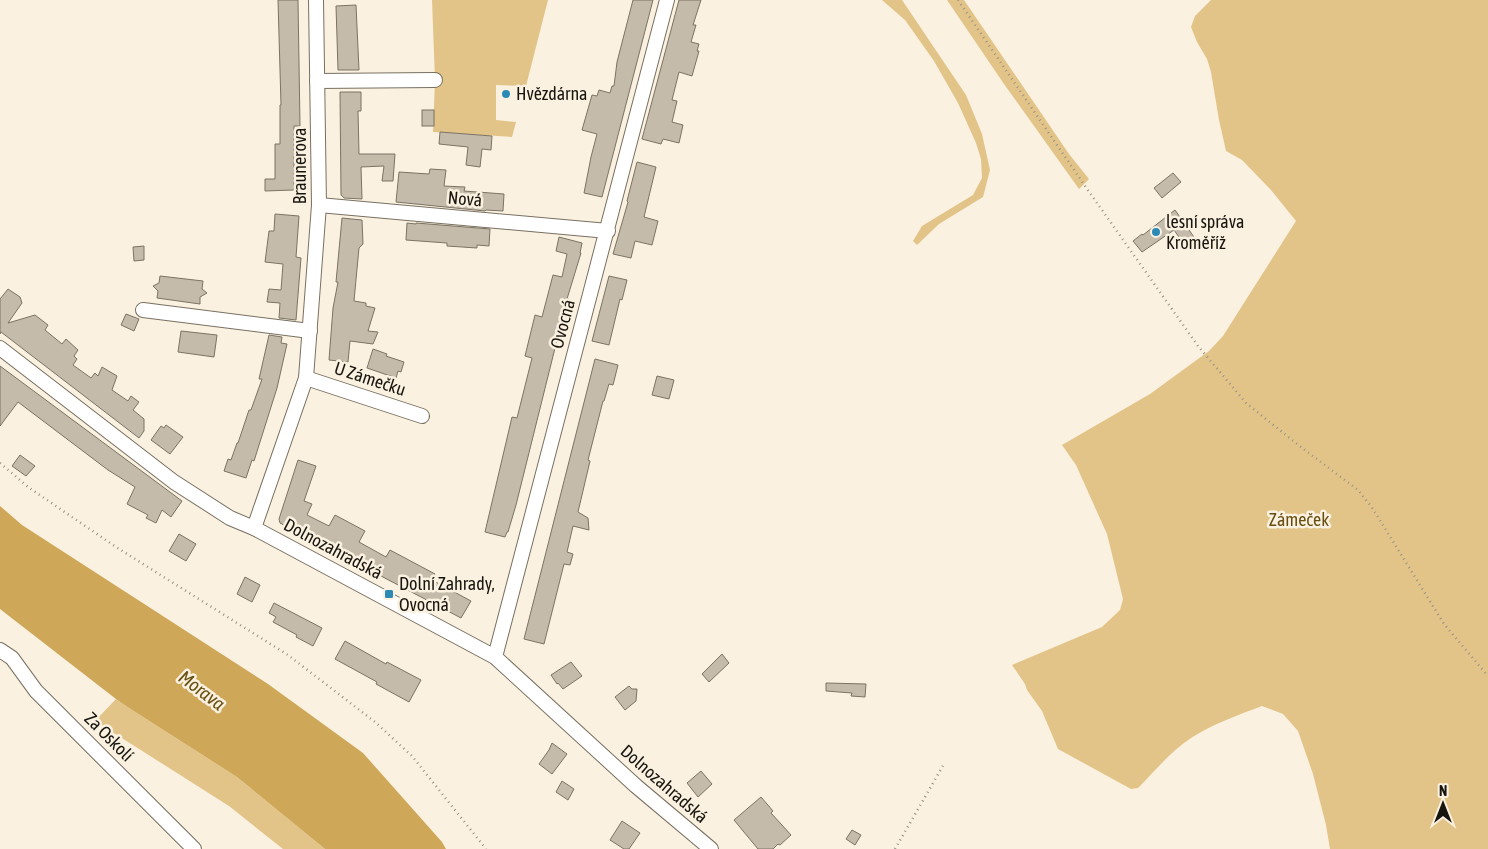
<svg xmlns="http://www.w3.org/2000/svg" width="1488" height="849" viewBox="0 0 1488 849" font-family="'Asap Condensed',sans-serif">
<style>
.green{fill:#e3c488}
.water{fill:#cea758}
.building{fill:#c4bbab;stroke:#7b7364}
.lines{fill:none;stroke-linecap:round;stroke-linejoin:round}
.minor-casing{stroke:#787061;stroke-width:16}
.path{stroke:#999387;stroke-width:2.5;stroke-dasharray:1 4;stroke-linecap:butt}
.minor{stroke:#fff;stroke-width:14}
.poi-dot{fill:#2b8ab5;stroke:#faf1e0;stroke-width:2}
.labels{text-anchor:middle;stroke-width:5;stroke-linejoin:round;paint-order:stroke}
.poi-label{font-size:18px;fill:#18150f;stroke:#faf1e0;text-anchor:start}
.street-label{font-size:18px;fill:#18150f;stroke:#faf1e0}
.park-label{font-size:18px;fill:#674d0f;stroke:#faf1e0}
.water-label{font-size:19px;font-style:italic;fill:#694f12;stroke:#faf1e0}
</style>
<rect width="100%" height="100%" fill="#faf1e0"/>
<g class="green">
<path d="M432,0h116l-22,86 -30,-1v35l20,2 -4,15 -79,-5 2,-52z"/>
<path d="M882,0h20l64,95 16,39 8,36 -7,27 -44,27 -22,21 -4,-4 9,-15 51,-31 9,-17 -1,-19 -5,-16 -18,-40 -24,-42 -29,-41z"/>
<path d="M947,0h17l105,154 20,25 -10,10 -75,-105z"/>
<path d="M1211,0h277v849h-158l-4,-24 -13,-51 -15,-43 -15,-17 -21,-8c-24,9 -49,18 -71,32 -20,13 -36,33 -53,50l-7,1 -73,-40 -16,-38 -15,-21 -2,-6 -13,-19 90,-38 18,-17 3,-11 -16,-65 -31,-69 -14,-20 88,-51 59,-43 14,-15 73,-115 -25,-31 -29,-30 -16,-9 -7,-31 -8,-48 -4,-13 -10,-17 -6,-15 4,-11z"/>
<path d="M116,699l13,9 108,69 88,72h-42l-54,-43 -134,-85z"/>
</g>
<path class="water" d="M0,506l22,19 246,159 95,69 79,89 4,7h-121l-88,-72 -108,-69 -13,-9 -116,-90z"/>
<g class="building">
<path d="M278,0h20l2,126h-6v64l-29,1v-12h10v-35h5v-39h1z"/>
<path d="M633,0h20l-51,197 -18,-4 7,-36 6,-23 -15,-4 10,-35 5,1 2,-6 11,3 2,-7h2l3,-24z"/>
<path d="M679,0h22l-8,25h3l-5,17 8,2 -2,7h2l-7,25 -13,-4 -7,28 5,1 -5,21 11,3 -4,18 -16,-4 -2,5 -19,-5z"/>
<path d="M356,5l3,65h-21l-2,-64z"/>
<path d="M340,92h21v19h-3l1,43h36l-2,27h-11l2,-15 -23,1 1,32 -18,-1 -3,-3z"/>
<rect x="422" y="110" width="12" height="16"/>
<path d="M440,132l52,4 -1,14 -9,-1 -2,18 -14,-2 2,-18 -29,-3z"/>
<path d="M637,162l19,5 -12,50 14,4 -6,24 -17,-4 -4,17 -18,-4 15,-52 -1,-1z"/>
<path d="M430,169l16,1 -2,16 21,1 -1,4 40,3 -1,17 -17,-1 -1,1 -89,-9 3,-30 30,2z"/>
<path d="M1173,173l8,9 -19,16 -8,-10z"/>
<path d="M1175,210l21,30 -10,7 -12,-17 -32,22 -9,-11 9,-7 1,1z"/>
<path d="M275,214l24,2 -3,41 5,1 -5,62 -17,-2 1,-15 -13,-1 2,-13 12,1 2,-26 -18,-2 4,-31h5z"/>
<path d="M342,218l20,2 1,24 -4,4 -5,53 12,2v3l9,2 -7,23 10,1 -5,12 -23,-3 -2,21 -19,-2 4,-52 5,-26h-2z"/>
<path d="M407,223l9,1v-1l74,6 -1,17 -12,-1v3l-30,-2v-3l-41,-3z"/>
<path d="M559,237l23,6 -2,10h1l-14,46h2l-9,29 -44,177 -8,27h-1l-2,5 -20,-5 27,-115 5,1 15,-60 -7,-2 10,-41 7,2 11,-42 9,2 5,-23 -11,-3z"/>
<path d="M144,246v14l-10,1 -1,-14z"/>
<path d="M160,276l43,5 -1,8 5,4 -7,4v7l-43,-6 1,-7 -5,-5 6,-3z"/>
<path d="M609,276l18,4 -5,20 -2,-1 -11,46 -17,-4z"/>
<path d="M8,289l12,8 2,6 -14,20 27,-8 13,10 -3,5 17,14 4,-5 12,11 -4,6 3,3 -4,6 18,13 4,-5 3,3 4,-9 15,9 -5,14 16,11 3,-5 8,6 -6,8 11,9v12l-5,7 -138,-106 -1,2v-35z"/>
<path d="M126,314l13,5 -5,12 -13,-6z"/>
<path d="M181,331l36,4 -3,22 -36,-5z"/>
<path d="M269,335l13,2 -1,6 6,1 -10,44 -23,73 -2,-1 -6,18 -22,-7 4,-12 3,1 6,-17h1l11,-33h2l11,-31h-3z"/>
<path d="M373,349l14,5 -1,2 18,6 -3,10 -3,-1 -2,7 -29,-10z"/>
<path d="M595,359l23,6 -5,20 -4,-1 -5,17h-1l-15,59 2,1 -12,51 10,6 1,12 -16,-4 -6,26 6,2 -3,11 -6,-1 -20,80 -20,-5z"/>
<path d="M0,366l182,135 -11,16 -9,-7 -6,13 -10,-5 2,-3 -21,-11 8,-17 -27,-17 -90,-68 -18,24z"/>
<path d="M657,376l17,4 -5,19 -17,-4z"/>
<path d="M166,425l17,12 -13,17 -19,-14 10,-14 3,2z"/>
<path d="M20,455l15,11 -9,10 -14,-10z"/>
<path d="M298,460l18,6 -12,35 8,3 -5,11 22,11 6,-11 30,16 -6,11 27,15 4,-7 45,24 -3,6 39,21 -10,17 -181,-95 -1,-4z"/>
<path d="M179,534l17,10 -10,17 -17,-10z"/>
<path d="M245,577l15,8 -8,17 -15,-8z"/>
<path d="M274,603l48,25 -9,18 -17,-9 1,-2 -24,-13 3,-5 -7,-4z"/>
<path d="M345,641l41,23 1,-2 34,18 -12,22 -33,-18 1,-2 -42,-23z"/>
<path d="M722,654l7,9 -20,19 -7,-8z"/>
<path d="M571,662l11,14 -19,13 -5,-6 -1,1 -6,-9z"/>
<path d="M826,683l40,1 -1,13 -14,-1 1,-3 -26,-2z"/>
<path d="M629,686l3,3h5l-1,12 -11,9 -10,-13z"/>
<path d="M552,743l15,11 -15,20 -13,-10 10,-14z"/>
<path d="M701,771l11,13 -14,13 -11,-14z"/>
<path d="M562,781l12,8 -6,11 -12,-8z"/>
<path d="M761,797l12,14 -2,2 20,22 -11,10 -2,-1 -5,5h-15l-24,-29z"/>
<path d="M622,821l18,12 -11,16h-5l-14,-9z"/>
<path d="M852,830l9,5 -6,10 -9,-6z"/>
</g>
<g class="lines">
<defs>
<g id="minor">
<path d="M317,81l118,-1"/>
<path d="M319,205l289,26"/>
<path d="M143,310l167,21"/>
<path d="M0,348l174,134 56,36 24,10 241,129 141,129 75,63"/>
<path d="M306,378l116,38"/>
<path d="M254,528l52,-150 13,-173 -3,-205"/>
<path d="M0,650l12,8 24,33 158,158"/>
<path d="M495,657l172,-657"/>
</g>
</defs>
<use href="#minor" class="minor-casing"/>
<g class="path">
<path d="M958,0l127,186 113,160 48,57 51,41 61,46 15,19 71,115 44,52"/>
<path d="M0,463l28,24 88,60 172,108 87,67 37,34 74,93"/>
<path d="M895,849l49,-85"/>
</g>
<use href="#minor" class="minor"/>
</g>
<g class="poi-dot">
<circle cx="506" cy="94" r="5"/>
<circle cx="1156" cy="232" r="5"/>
<rect x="384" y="589" width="10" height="10" rx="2.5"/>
</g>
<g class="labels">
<g class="poi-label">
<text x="516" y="100">Hvězdárna</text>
<text x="1166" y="228">lesní správa<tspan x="1166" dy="21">Kroměříž</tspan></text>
<text x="399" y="590">Dolní Zahrady,<tspan x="399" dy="21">Ovocná</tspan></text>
</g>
<g class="street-label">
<text transform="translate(300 166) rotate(-90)" y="6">Braunerova</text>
<text transform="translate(465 199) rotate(5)" y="6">Nová</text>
<text transform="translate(563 324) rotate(-75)" y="6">Ovocná</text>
<text transform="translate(370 379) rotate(18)" y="6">U Zámečku</text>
<text transform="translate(333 549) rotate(28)" y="6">Dolnozahradská</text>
<text transform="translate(109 737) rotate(45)" y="6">Za Oskolí</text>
<text transform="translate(664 784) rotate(41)" y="6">Dolnozahradská</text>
</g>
<g class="park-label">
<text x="1299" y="526">Zámeček</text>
</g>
<g class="water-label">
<text transform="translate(202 690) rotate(37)" y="7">Morava</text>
</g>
</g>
<g transform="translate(1443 804)" stroke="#faf1e0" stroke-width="4" paint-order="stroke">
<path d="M0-4L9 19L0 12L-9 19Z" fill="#18150f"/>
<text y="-8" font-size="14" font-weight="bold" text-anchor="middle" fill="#18150f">N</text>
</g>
</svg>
